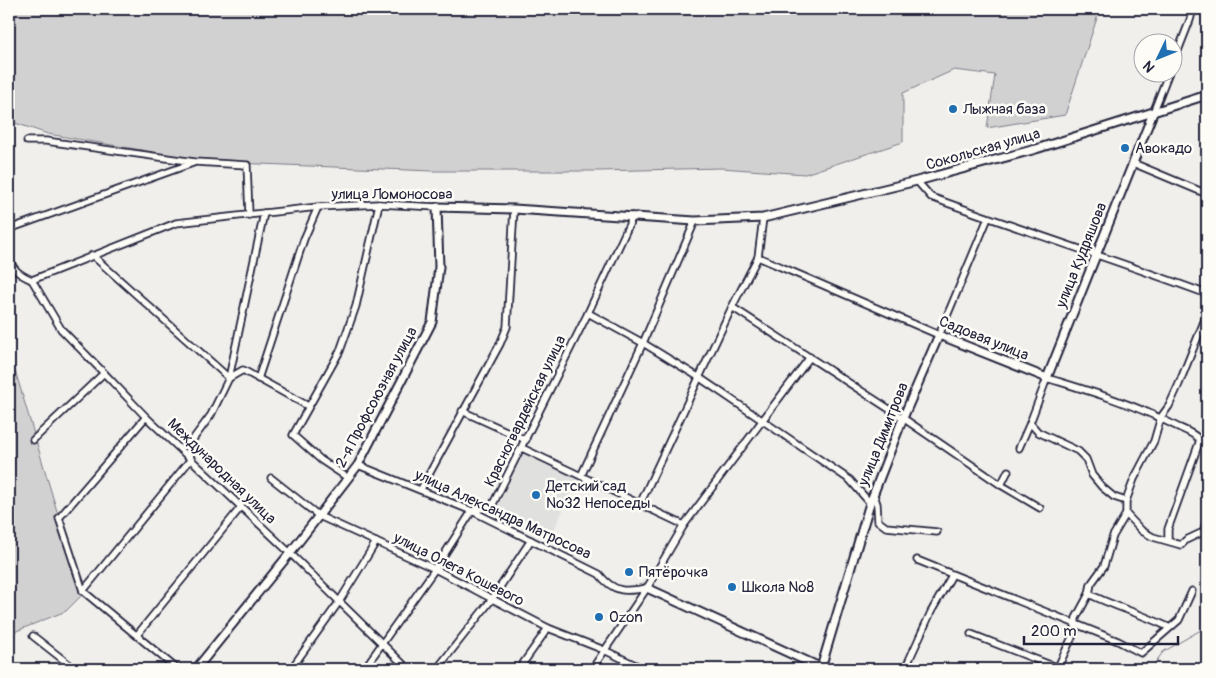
<svg xmlns="http://www.w3.org/2000/svg" width="1216" height="678" viewBox="0 0 1216 678" font-family="Pangolin,sans-serif">
<style>
.built{fill:#e0e0df}
.green{fill:#d2d1d1;stroke:#7a7a86}
.lines{fill:none;stroke-linecap:round;stroke-linejoin:round}
.stream{stroke:#737381;stroke-width:1}
.minor-casing{stroke:#22223b;stroke-width:9}
.tertiary-casing{stroke:#22223b;stroke-width:11}
.minor{stroke:#fdfcf7;stroke-width:5.5}
.tertiary{stroke:#fdfcf7;stroke-width:7}
.poi-dot{fill:#1f6fb2;stroke:#fdfcf7;stroke-width:2}
.labels{text-anchor:middle;stroke-width:5;stroke-linejoin:round;paint-order:stroke}
.poi-label{font-size:15px;fill:#22223b;stroke:#fdfcf7;text-anchor:start}
.street-label{font-size:15px;fill:#22223b;stroke:#fdfcf7}
</style>
<rect width="100%" height="100%" fill="#f0efec"/>
<filter id="ink" filterUnits="userSpaceOnUse"><feTurbulence type="fractalNoise" baseFrequency=".02" numOctaves="2"/><feDisplacementMap in="SourceGraphic" scale="10" xChannelSelector="R" yChannelSelector="G"/><feConvolveMatrix kernelMatrix="1 2 1 2 8 2 1 2 1" color-interpolation-filters="sRGB"/></filter>
<g filter="url(#ink)">
<path class="built" d="M524,452l54,26 -28,60 -55,-26z"/>
<g class="green">
<path d="M9,9h1091l-35,106 -78,13 8,-53 -41,-5 -51,23v49l-98,32 -84,-6 -122,3h-167l-221,-9 -163,-28 -39,-13z"/>
<path d="M9,350l73,245 -16,16 -57,23z"/>
</g>
<g class="lines">
<path class="stream" d="M1153,669l-1,-2 11,-15 36,-21 8,-1"/>
<defs>
<g id="minor">
<path d="M1174,61l16,-41 3,-11"/>
<path d="M1153,113l16,-41"/>
<path d="M27,141h19l149,21 52,3 2,50"/>
<path d="M1133,163l74,31"/>
<path d="M917,181l14,16c92,34 185,63 276,97"/>
<path d="M9,229l184,-66"/>
<path d="M92,255l137,123 14,-8 65,36"/>
<path d="M9,256c2,13 11,19 23,24"/>
<path d="M758,257l181,78 49,-117"/>
<path d="M32,280l29,49 43,44 42,44 144,136 118,116"/>
<path d="M32,280l144,-57 142,-16 61,-3 58,3"/>
<path d="M732,307l171,111 98,67 39,23"/>
<path d="M588,313l55,30 57,35 150,102 20,23"/>
<path d="M258,379l46,-140 14,-32"/>
<path d="M462,411l64,29"/>
<path d="M146,417l-87,101 24,73 94,78"/>
<path d="M1030,423l8,9 40,19 8,8 6,16 10,12 12,10 12,4"/>
<path d="M33,440l71,-67"/>
<path d="M522,448l162,77"/>
<path d="M1019,448l11,-25 17,-45c42,13 84,25 123,45 10,6 22,8 30,17"/>
<path d="M358,465l114,46 127,63c15,19 26,18 48,14"/>
<path d="M581,476l62,-133 52,-122"/>
<path d="M271,478l48,38 116,53 113,59 56,22 40,19"/>
<path d="M348,478l-27,-18 -28,-25 47,-84 16,-45 23,-102"/>
<path d="M1001,485l7,-14"/>
<path d="M421,489l79,-145 7,-17 7,-118"/>
<path d="M874,495l3,9 1,17 8,6 51,5"/>
<path d="M640,504l92,-197 26,-50 5,-39"/>
<path d="M1126,514l16,17 11,6 28,8 5,-5 17,-8 4,-12"/>
<path d="M1168,540v-11l32,-89"/>
<path d="M917,560l201,81 23,12 38,-33 13,-29"/>
<path d="M83,591l108,-132 -3,-13 23,-31 18,-37 35,-165"/>
<path d="M1089,594c26,13 54,20 79,33"/>
<path d="M971,634l87,34"/>
<path d="M137,635l104,-128"/>
<path d="M33,636l42,33"/>
<path d="M291,669l48,-67 37,-60"/>
<path d="M364,669l71,-100 37,-58 20,-5 96,-193 45,-97"/>
<path d="M437,669l55,-70 39,-59"/>
<path d="M519,669l29,-41"/>
<path d="M592,669l55,-81 37,-63 126,-168"/>
<path d="M807,669l7,-5"/>
<path d="M905,669l26,-57 21,-37"/>
<path d="M1057,669l18,-38 1,-13 13,-24 2,-10 13,-18 9,-30 13,-22v-13l8,-22 20,-38 7,-24 8,-11 10,-22 28,-70"/>
</g>
<g id="tertiary">
<path d="M647,588l177,81"/>
<path d="M821,668l49,-165 33,-85 36,-83 108,43 106,-265"/>
<path d="M196,669l94,-116 68,-88 74,-143 7,-55 -2,-60 77,2 181,12 68,-3 154,-37 119,-32 171,-54"/>
</g>
</defs>
<use href="#minor" class="minor-casing"/>
<use href="#tertiary" class="tertiary-casing"/>
<use href="#minor" class="minor"/>
<use href="#tertiary" class="tertiary"/>
</g>
</g>
<g class="poi-dot">
<circle cx="953" cy="109" r="5"/>
<circle cx="1125" cy="148" r="5"/>
<circle cx="536" cy="495" r="5"/>
<circle cx="629" cy="572" r="5"/>
<circle cx="732" cy="587" r="5"/>
<circle cx="599" cy="617" r="5"/>
</g>
<g class="labels">
<g class="poi-label">
<text x="963" y="114">Лыжная база</text>
<text x="1135" y="153">Авокадо</text>
<text x="546" y="491">Детский сад<tspan x="546" dy="17">№32 Непоседы</tspan></text>
<text x="639" y="577">Пятёрочка</text>
<text x="742" y="592">Школа №8</text>
<text x="609" y="622">Ozon</text>
</g>
<g class="street-label">
<text transform="translate(983 149) rotate(-16)" y="5">Сокольская улица</text>
<text x="392" y="199">улица Ломоносова</text>
<text transform="translate(1081 255) rotate(-68)" y="5">улица Кудряшова</text>
<text transform="translate(984 338) rotate(22)" y="5">Садовая улица</text>
<text transform="translate(376 397) rotate(-62)" y="5">2-я Профсоюзная улица</text>
<text transform="translate(525 411) rotate(-64)" y="5">Красногвардейская улица</text>
<text transform="translate(883 434) rotate(-68)" y="5">улица Димитрова</text>
<text transform="translate(222 471) rotate(44)" y="5">Международная улица</text>
<text transform="translate(503 514) rotate(25)" y="5">улица Александра Матросова</text>
<text transform="translate(459 569) rotate(27)" y="5">улица Олега Кошевого</text>
</g>
</g>
<rect width="1216" height="678" fill="none" stroke="#fdfcf7" stroke-width="30"/>
<rect x="15" y="15" width="1186" height="648" fill="none" stroke="#22223b" stroke-width="2" filter="url(#ink)"/>
<g transform="translate(1158 58) rotate(227)"><circle r="24" fill="#fdfcf7" stroke="#a5a5ac"/>
<path d="M0-4L9 19L0 12L-9 19Z" fill="#1f6fb2"/>
<text y="-8" font-size="14" font-weight="bold" text-anchor="middle" fill="#22223b">N</text>
</g>
<path d="M1024 636v8h154v-8" fill="none" stroke="#22223b" stroke-width="2.5"/>
<text x="1031" y="636" font-size="15" fill="#22223b" stroke="#fdfcf7" stroke-width="4" paint-order="stroke">200 m</text>
</svg>
